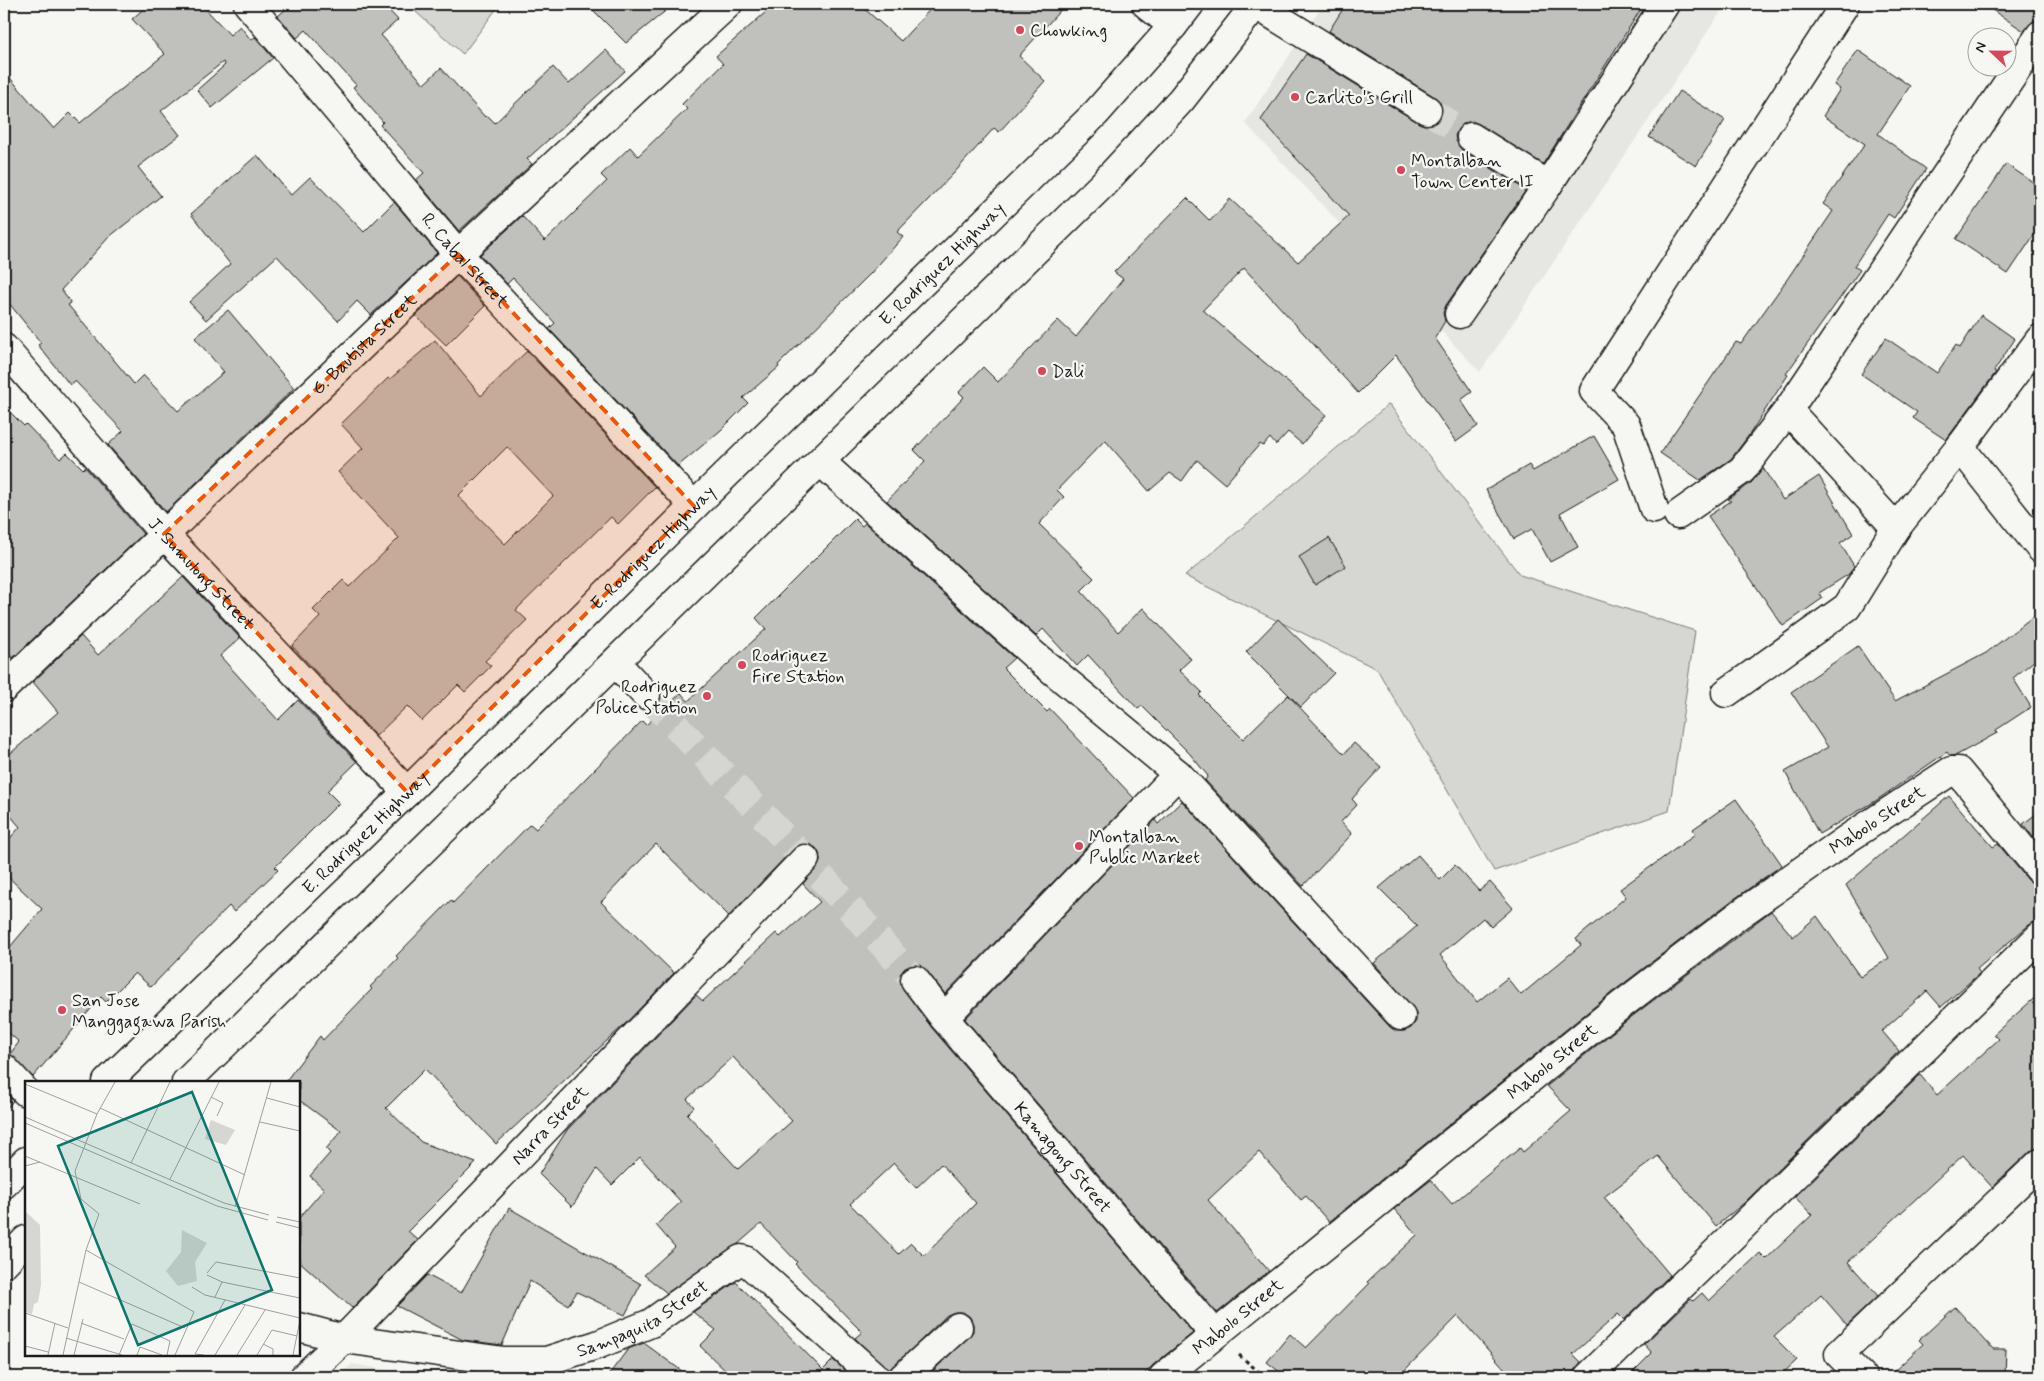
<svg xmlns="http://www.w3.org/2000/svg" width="2044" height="1381" viewBox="0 0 2044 1381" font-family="Mynerve,sans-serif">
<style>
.built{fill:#e6e6e2}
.green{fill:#d6d6d2;stroke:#797977}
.building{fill:#c0c0bd;stroke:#1c1c1c;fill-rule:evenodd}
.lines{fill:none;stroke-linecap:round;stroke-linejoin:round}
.minor-tunnel{stroke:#d5d5d2;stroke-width:28;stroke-dasharray:28 14;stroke-linecap:butt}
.minor-casing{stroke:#1c1c1c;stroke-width:31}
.major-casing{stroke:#1c1c1c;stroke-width:31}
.path{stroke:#1c1c1c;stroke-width:3;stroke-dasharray:4 4;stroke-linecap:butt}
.minor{stroke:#f6f6f2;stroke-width:28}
.major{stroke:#f6f6f2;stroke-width:28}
.marked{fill:#e8590c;fill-opacity:0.2;stroke:#e8590c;stroke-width:4;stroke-dasharray:10 6;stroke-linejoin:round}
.poi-dot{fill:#d1495b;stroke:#f6f6f2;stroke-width:2}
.labels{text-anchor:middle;stroke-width:4.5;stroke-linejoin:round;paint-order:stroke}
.poi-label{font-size:18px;fill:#1c1c1c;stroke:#f6f6f2;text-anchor:start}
.street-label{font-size:18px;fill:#1c1c1c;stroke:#f6f6f2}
.inset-road{fill:none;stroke:#9f9f9c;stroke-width:1}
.view{fill:#0f766e;fill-opacity:0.15;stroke:#0f766e;stroke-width:2.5}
.inset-edge{fill:none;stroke:#1c1c1c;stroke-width:2.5}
</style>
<rect width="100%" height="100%" fill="#f6f6f2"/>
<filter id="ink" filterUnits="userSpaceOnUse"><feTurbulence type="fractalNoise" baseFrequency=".02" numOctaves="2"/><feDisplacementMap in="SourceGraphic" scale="10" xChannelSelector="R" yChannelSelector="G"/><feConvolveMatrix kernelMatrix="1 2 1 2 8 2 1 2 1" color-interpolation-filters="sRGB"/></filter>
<g filter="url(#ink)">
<g class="built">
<path d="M1323,4h403l-246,368 -235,-249z"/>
<path d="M352,1364l81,13h-96z"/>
</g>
<g class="green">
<path d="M407,4h93l-37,50z"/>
<path d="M1389,404l131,171 175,56 -26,180 -175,60 -117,-202 -192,-93z"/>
</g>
<g class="building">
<path d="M149,4h52l29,31 10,-9 11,14 4,-3 18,21 -61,50 -15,-18 28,-25 -2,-3 -62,49 19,24 -42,32 23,29 -52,41 -48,53 10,13 -3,2 66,79 9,-9 35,36 46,-39 -29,-34 33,-28 66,78 -128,124 -58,-67 15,-14 -48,-50 -5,4 -32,-40 3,-2 -37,-46v-226l50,58 16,-16 10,10 85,-69 -33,-35z"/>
<path d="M283,4h100l15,16 -17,15 43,49 17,-16 44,49 2,-2 8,8 58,-56 16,17 37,-34 19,21 -98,88 5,5 -73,67 -43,-51 8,-7 -44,-48 3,-3 -30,-35 3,-2 -50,-55 -9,8 -19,-22 9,-8z"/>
<path d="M587,4h87l-48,39z"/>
<path d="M775,4h84l42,37 34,-37h131l-47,52 26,25 -46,51 -5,-4 -39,44 -58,60 6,5 -32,36 -93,92 1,2 -36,31 5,5 -27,27 -43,36 -129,-137 6,-6 -42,-45 -6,6 -27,-29 42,-39 23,25 62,-60 -6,-6 29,-28 8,9 49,-47 -5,-5 41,-40 -7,-8z"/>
<path d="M1346,4h298l-101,160 -64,-40 -7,-3 -8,2 -6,6 -3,7 2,8 5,6 64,40 -80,115 -3,8 2,8 -10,17 37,54 -11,8 17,26 -22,16 -60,-87 -38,38 -114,-125 -41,42 123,105 -24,29 -14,-12 -12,13 -6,-7 -7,8 -3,-2 -35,40 -28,-24 -15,21 -12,-8 -21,18 -44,-51 -48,50 7,7 -25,27 55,54 -13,13 37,41 25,-24 48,51 -12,11 23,22 -3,3 44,44 45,-44 56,59 10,-11 27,24 -29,32 5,6 -16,17 11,12 -49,52 -98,-106 3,-4 -18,-22 -48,-48 -4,3 -50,-54 -11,11 -34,-37 -7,7 -149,-135 38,-40 -11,-11 50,-53 -5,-5 24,-25 15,15 60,-62 18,17 47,-58 -9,-7 73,-74 23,23 20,-22 68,63 51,-46 -88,-96 45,-66 113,69 8,3 7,-2 6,-5 3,-9 -3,-8 -5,-5 -106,-66z"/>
<path d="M1983,4h57v16l-7,1 -9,10z"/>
<path d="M1858,50l52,36 -32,48 48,35 -32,49 -6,-4 -34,52 6,4 -74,104 2,1 -39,60 -18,24 -31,21 -40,-27 76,-111 5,2 47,-66 45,-67 -10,-7 42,-60 -42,-28 17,-27 -6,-4z"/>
<path d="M1679,91l46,29 -29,46 -47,-29z"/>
<path d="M257,155l34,40 19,-18 54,55 30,-30 43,51 -66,62 -14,-14 -19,20 -61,-65 -71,64 -17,-18 41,-38 -39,-50z"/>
<path d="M2006,164l34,23v39l-32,48 -52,-35z"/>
<path d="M457,276l28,30 -39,39 -30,-29z"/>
<path d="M1981,315l34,24 -21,32 2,1 -50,68 -33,-22 4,-6 -56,-38 25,-36 51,35 19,-28 4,3z"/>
<path d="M435,340l46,56 46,-45 128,136 -37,37 -7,-7 -95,93 11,10 -42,41 6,5 -26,26 -7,-7 -36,36 -15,-15 -31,30 -84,-90 28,-29 -7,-7 30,-30 6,7 50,-49 -61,-66 25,-24 -22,-24 47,-46 2,1zM507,447l46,49 -48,48 -47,-48z"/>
<path d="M4,406l20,20 2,-2 34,35 7,-6 16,16 2,-2 58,67 -130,124 -9,-10z"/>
<path d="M1594,436l25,43 -59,34 18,34 -28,15 -18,-33 -18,10 -28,-49 43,-25 4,6z"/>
<path d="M1763,468l20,32 36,-24 34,58 -13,9 14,23 -5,8 -30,19 4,5 -40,28 -75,-110 23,-15 -3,-2 23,-16z"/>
<path d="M855,519l7,7 3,-3 149,135 -11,10 44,44 3,-3 84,89 -189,196 -18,-23 -6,-6h-8l-8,3 -5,6v8l3,7 29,39 261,305 -40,32 -11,12h-208l-4,-3 43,-42v-8l-3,-7 -7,-5h-8l-8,3 -58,56 -34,-33 7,-6 -67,-68 2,-2 -36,-38 -23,20 -71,49 -23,-18 31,-28 -19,-22 25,-23 -41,-45 -28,28 -15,-16 -25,38 -33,-33 28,-44 129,-135 7,6 73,-68 4,4 40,-35 -17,-18 17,-22v-7l-4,-7 -8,-4h-8l-6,4 -65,68 -73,-72 -55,58 73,71 -49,51 -129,120 -71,-75 -39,39 35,34 55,21 -68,68 10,9 -66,68 -53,-47v-43l25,-29 -14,-13 20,-23 -4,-4 15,-18 -42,-31v-18h-14l35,-46 3,4 49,-51 -2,-2 28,-29 -2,-2 55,-56 2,3 77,-79 6,5 106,-108 4,4 35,-32 7,8 78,-72 -10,-11zM733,1057l59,64 -54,48 -51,-55 7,-7 -7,-8zM894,1163l22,25 25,-24 35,39 -52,53 -13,-13 -12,11 -49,-50z"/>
<path d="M1329,538l17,28 -31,19 -16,-28z"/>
<path d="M183,577l57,61 -20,18 58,64 20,-20 59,62 -30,29 12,12 -64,64 3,3 -44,42 -5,-6 -78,81 -16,-14 -29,29 -5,-5 -68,80 -23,-23 9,-12 -15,-13v-75l38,-45 -38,-36v-28l16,-18 -16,-19v-49l54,-47 -25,-30 48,-46 17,19z"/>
<path d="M2040,611v45l-27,22 18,29 -35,23 1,3 -40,22 -7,1 -3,-4 -73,50 -55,32 -34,-62 43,-25 -37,-55 67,-46 37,55 91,-48z"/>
<path d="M1278,619l56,54 -33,34 -55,-55z"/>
<path d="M1949,796l44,51 5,-3 30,36 12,5v36l-11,4 -52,44 3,4 -39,34 -14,-16 -45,40 17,20 -155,152 -28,23 -58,-70 -54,41 66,78 -46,45 -6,-6 -45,40 8,8 -8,10v5h-61l-54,-61 -60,61h-121l4,-4 -14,-11 23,-28 16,14 63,-64 -2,-2 50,-47 -23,-26 37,-29 21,24 68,-56 3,4 48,-41 -24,-25 83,-68 141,-107 22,26 24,-21 43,61 29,-19 -43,-73z"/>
<path d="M1736,799l46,66 -52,37 -120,92 -281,228 -23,-26 -5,4 -42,-48 -51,48 61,71 -52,42 -252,-294 190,-199 3,4 24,-23 208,226 6,4h8l7,-3 5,-7v-9l-42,-49 43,-37 -38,-38 39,-33 22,25 15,-15 24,26 11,-9 23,26 -22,19 -8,-9 -43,37 37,47 30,-24 14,17 60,-50 -5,-6 50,-42 -6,-8 76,-55 -3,-5z"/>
<path d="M2040,811v35l-17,-22z"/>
<path d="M2040,993v155l-11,4 -37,35 -29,-32 -115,107 30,34 -31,29 -26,-30 -47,42 23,23 -18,17h-151l24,-24 -8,-9 47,-45 2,2 9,-8 7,8 51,-48 6,6 46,-44 -17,-18 125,-122 17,20 62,-56 -5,-5z"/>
<path d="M4,1091l9,10 -9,10z"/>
<path d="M509,1208l132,76 -16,31 -48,-23 -9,13 -38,-24 -28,64 -39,-5 -66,-34 30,-31 34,18z"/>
<path d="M736,1282l87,88 10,-10 19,17h-120l-32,-31 16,-16 -23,-18z"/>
<path d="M1955,1307l38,42h13l-1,28h-117l35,-33 -4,-4z"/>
<path d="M644,1343l46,34h-83l21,-28z"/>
</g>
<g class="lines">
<g class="minor-tunnel">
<path d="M1427,110l44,27"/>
<path d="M646,695l159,164 110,121"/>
</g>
<defs>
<g id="minor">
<path id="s1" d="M248,4l210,250 236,252"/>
<path d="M1146,4l27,22"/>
<path d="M1255,4l172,106"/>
<path d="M1471,137l77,48 117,-181"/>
<path d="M1459,314l89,-129"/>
<path id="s2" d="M4,348l160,186 243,258"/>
<path d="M1788,410l108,118"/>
<path d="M1960,447l80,101"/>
<path d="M821,462l213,193 144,119 223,242"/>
<path d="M1654,509l-28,-84 -32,-34 251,-387"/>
<path d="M1678,515l64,-45 46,-60 252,-375"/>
<path d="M616,663l30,32"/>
<path id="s3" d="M4,688l454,-434 270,-250"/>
<path d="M1726,693l121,-86 49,-79 64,-81 80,-108"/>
<path id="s4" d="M915,980l29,38 270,316"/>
<path d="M944,1018l234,-244"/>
<path d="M4,1068l22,24"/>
<path id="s5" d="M299,1327l45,12 160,22h42l51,-16 54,-22 90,-64 4,1 130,117"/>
<path id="s6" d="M304,1377l40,-38 461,-480"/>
<path d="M903,1377l55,-50"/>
<path id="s7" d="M1163,1377l457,-371 120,-92 107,-75 104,-68h7l82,99"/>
<path d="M1588,1377l452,-441"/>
<path d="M1862,1377l-23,-23 201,-191"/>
</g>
<g id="major">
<path id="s8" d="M107,1082l300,-290 287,-286 402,-393 77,-87 17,-22"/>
<path d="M186,1082l916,-897 79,-85 75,-96"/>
<path d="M4,1184l22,-23"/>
<path d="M4,1263l22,-23"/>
</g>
</defs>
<use href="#minor" class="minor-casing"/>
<use href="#major" class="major-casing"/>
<path class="path" d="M1239,1355l26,22"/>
<use href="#minor" class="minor"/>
<use href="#major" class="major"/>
</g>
</g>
<path class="marked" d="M458,254l236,252 -287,286 -243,-258z"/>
<g class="poi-dot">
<circle cx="1020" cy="30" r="5"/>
<circle cx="1295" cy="97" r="5"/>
<circle cx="1401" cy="170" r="5"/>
<circle cx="1042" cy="371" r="5"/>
<circle cx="742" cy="665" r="5"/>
<circle cx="707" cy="696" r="5"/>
<circle cx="1079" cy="846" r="5"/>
<circle cx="62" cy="1010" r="5"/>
</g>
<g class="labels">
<g class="poi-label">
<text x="1030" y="36">Chowking</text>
<text x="1305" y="103">Carlito's Grill</text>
<text x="1411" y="166">Montalban<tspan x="1411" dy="21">Town Center II</tspan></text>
<text x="1052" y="377">Dali</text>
<text x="752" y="661">Rodriguez<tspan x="752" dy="21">Fire Station</tspan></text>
<text x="697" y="692" text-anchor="end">Rodriguez<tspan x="697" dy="21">Police Station</tspan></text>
<text x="1089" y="842">Montalban<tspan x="1089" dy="21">Public Market</tspan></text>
<text x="72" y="1006">San Jose<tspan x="72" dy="21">Manggagawa Parish</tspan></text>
</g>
<g class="street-label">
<text dy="6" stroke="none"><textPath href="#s1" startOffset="336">R. Cabal Street</textPath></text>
<text dy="6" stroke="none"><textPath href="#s8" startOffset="1169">E. Rodriguez Highway</textPath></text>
<text dy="6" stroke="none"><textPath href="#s3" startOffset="498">G. Bautista Street</textPath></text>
<text dy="6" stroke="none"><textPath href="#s8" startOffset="764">E. Rodriguez Highway</textPath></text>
<text dy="6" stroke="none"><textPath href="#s2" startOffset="300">J. Sumulong Street</textPath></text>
<text dy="6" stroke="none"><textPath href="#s7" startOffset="906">Mabolo Street</textPath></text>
<text dy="6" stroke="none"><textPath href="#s8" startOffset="359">E. Rodriguez Highway</textPath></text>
<text dy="6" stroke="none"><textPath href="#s7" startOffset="501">Mabolo Street</textPath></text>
<text dy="6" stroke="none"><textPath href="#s6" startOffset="352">Narra Street</textPath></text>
<text dy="6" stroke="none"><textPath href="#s4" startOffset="231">Kamagong Street</textPath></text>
<text dy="6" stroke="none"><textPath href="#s5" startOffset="356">Sampaguita Street</textPath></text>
<text dy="6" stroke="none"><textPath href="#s7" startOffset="96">Mabolo Street</textPath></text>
</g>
</g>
<g transform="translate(25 1081)">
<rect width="275" height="275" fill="#f6f6f2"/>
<path d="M186,39l24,10 -9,15 -21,-6zM0,130l15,14 1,60 -3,17 -4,2 -2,10 -7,-2zM157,149l25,13 -12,19 2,19 -19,5 -12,-15 15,-19z" fill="#d6d6d2"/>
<path class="inset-road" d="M0,3l72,30M186,16l12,6 -6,13M242,17l33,9M75,27l145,67M0,36l199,86 45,12M235,41l40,9M0,42l192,83 51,14M0,75l115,48M106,82l39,-81M0,85l15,-4M145,98l49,-97M210,126l36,-125M252,136l23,5M251,141l24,6M61,169l108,62 -19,43M182,192l9,-11 84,16M182,194l15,7 78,16M54,201l106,46M167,206l13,8 95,23M190,216l7,-15M0,232l43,15M56,242l43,16M41,257l56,17M238,263l10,5v6M0,265l23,6M23,274l7,-32M38,274l23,-105 13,-36 -18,-15 -6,-28 22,-57 18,-32M49,274l9,-36M94,274l13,-31 38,17 -3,14M112,274l3,-8 22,8M179,274l-9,-1 30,-54M190,274l30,-50M212,274l28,-45M232,274l15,-25 25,6M268,274l7,-35"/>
<path class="view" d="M167,11l80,198 -134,55 -80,-199z"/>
<rect width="275" height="275" class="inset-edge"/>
</g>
<rect width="2044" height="1381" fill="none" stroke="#f6f6f2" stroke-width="20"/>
<rect x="10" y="10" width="2024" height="1361" fill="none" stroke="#1c1c1c" stroke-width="2" filter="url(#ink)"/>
<g transform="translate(1992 52) rotate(292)"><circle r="24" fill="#f6f6f2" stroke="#9f9f9c"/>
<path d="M0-4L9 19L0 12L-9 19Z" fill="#d1495b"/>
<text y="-8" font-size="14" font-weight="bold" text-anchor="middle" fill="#1c1c1c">N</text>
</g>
</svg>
